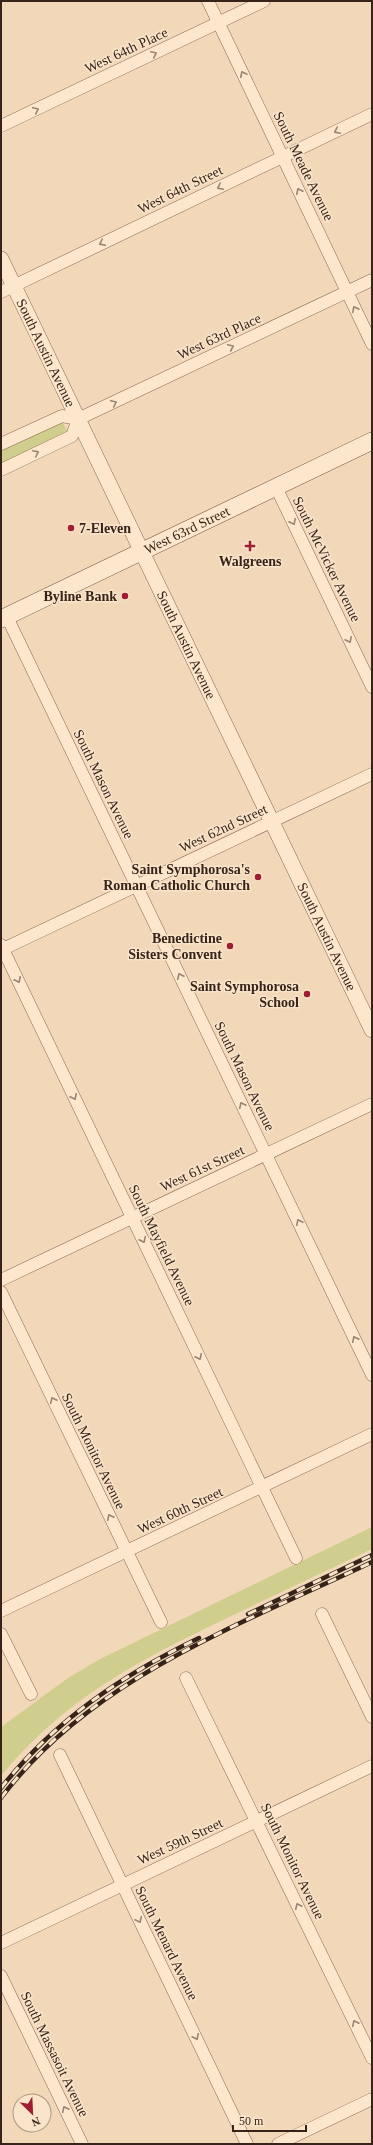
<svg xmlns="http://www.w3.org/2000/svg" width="373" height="2145" viewBox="0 0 373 2145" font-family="'Times New Roman',serif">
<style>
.green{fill:#d0ce8d}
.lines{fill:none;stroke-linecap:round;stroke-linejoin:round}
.minor-casing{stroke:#8a6752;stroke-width:13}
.tertiary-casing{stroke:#8a6752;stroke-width:16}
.secondary-casing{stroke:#6b4836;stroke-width:18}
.minor{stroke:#fce7cd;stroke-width:12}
.tertiary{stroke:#fce7cd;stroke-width:15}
.secondary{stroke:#fce7cd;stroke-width:17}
.rail-casing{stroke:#372319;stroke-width:4.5}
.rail{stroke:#f9e4c9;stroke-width:3;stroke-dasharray:9;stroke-linecap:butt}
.oneway{stroke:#9a8573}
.poi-dot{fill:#9e1d32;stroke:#f9e4c9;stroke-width:1.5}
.labels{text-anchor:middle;stroke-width:3;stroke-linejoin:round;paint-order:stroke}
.street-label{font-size:14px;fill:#372319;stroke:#f9e4c9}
.poi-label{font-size:14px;font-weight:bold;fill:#372319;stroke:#f9e4c9;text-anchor:end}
</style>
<rect width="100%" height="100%" fill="#f2d8b9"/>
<g class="green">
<path d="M62,421l6,12 -67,32v-15z"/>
<path d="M372,1527v22c-48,23 -97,46 -145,69 -89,43 -162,80 -226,158v-49l67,-49 32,-19z"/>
</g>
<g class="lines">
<defs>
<g id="minor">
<path d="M208,1l164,343"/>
<path d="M1,126l263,-125"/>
<path d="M1,292l371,-178"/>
<path d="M1,444l61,-28 16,3 294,-139"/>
<path d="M1,470l71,-34 6,-17"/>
<path d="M276,487l96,200"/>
<path d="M7,617l365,758"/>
<path d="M1,945l295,613"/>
<path d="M1,950l371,-176"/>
<path d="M1,1280l371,-176"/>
<path d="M1,1292l160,330"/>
<path d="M1,1611l371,-177"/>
<path d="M322,1614l50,103"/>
<path d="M1,1634l30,60"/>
<path d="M186,1678l186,380"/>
<path d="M60,1755l187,389"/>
<path d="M1,1943l371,-177"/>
<path d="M1,1976l81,168"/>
<path d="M278,2144l94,-45"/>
</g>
<g id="tertiary">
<path id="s1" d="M1,259l371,771"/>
</g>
<g id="secondary">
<path id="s2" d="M1,619l371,-178"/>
</g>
</defs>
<use href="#minor" class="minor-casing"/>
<use href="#tertiary" class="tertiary-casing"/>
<use href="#secondary" class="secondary-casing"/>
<use href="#minor" class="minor"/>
<use href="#tertiary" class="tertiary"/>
<use href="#secondary" class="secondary"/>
<defs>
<g id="rail">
<path d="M248,1614l124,-59"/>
<path d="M1,1788c53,-67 121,-113 198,-150"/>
<path d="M1,1798c91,-121 239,-173 371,-236"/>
</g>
</defs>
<use href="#rail" class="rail-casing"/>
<use href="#rail" class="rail"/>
</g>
<defs><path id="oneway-chevron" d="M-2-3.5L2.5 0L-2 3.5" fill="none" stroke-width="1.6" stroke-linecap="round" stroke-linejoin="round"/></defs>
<g class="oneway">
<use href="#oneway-chevron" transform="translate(154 54) rotate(-25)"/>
<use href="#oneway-chevron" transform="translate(243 74) rotate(-116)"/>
<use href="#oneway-chevron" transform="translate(36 110) rotate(-25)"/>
<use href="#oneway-chevron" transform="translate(337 131) rotate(154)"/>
<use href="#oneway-chevron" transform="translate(220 187) rotate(154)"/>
<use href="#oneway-chevron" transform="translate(299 191) rotate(-116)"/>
<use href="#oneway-chevron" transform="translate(102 243) rotate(154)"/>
<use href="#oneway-chevron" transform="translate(355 309) rotate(-116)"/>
<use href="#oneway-chevron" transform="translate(231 347) rotate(-25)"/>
<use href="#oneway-chevron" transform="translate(114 403) rotate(-25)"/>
<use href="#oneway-chevron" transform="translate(36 453) rotate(-26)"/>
<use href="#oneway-chevron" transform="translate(293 522) rotate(64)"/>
<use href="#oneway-chevron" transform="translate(349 640) rotate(64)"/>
<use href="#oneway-chevron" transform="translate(180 976) rotate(-116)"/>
<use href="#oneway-chevron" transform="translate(18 980) rotate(64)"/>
<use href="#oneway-chevron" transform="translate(74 1097) rotate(64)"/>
<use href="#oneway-chevron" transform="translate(242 1105) rotate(-116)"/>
<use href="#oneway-chevron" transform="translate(299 1222) rotate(-116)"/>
<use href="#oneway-chevron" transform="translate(143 1240) rotate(64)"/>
<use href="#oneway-chevron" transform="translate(355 1339) rotate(-116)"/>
<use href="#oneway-chevron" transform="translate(199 1357) rotate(64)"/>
<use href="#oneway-chevron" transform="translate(53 1400) rotate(-116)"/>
<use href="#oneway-chevron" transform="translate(110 1517) rotate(-116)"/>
<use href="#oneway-chevron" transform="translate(298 1906) rotate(-116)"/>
<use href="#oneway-chevron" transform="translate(139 1920) rotate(64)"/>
<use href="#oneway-chevron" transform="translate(355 2023) rotate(-116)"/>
<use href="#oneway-chevron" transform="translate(196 2037) rotate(64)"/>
<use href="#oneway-chevron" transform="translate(65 2109) rotate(-116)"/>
</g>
<g class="poi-dot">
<circle cx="71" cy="528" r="4"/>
<path d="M248 540h4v4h4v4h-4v4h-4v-4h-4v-4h4z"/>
<circle cx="125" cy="596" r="4"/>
<circle cx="258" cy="877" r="4"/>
<circle cx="230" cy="946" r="4"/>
<circle cx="307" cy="994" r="4"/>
</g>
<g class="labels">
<g class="street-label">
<text transform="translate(126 50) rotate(-25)" y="5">West 64th Place</text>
<text transform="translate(304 166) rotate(64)" y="5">South Meade Avenue</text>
<text transform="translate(180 189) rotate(-26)" y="5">West 64th Street</text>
<text transform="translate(219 336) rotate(-25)" y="5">West 63rd Place</text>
<text dy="5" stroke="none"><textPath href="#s1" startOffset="104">South Austin Avenue</textPath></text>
<text dy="5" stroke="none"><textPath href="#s2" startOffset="206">West 63rd Street</textPath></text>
<text transform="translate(327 559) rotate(64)" y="5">South McVicker Avenue</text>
<text dy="5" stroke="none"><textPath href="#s1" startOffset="428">South Austin Avenue</textPath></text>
<text transform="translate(104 784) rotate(64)" y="5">South Mason Avenue</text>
<text transform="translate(223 828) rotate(-25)" y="5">West 62nd Street</text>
<text dy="5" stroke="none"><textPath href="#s1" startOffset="752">South Austin Avenue</textPath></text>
<text transform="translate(245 1076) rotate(64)" y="5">South Mason Avenue</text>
<text transform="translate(202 1168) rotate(-25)" y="5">West 61st Street</text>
<text transform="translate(162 1245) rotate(64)" y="5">South Mayfield Avenue</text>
<text transform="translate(94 1451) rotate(64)" y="5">South Monitor Avenue</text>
<text transform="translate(180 1510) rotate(-25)" y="5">West 60th Street</text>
<text transform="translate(180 1841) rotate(-25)" y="5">West 59th Street</text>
<text transform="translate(293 1861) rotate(64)" y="5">South Monitor Avenue</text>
<text transform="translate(167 1943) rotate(64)" y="5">South Menard Avenue</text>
<text transform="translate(55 2054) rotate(64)" y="5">South Massasoit Avenue</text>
</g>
<g class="poi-label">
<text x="79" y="533" text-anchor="start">7-Eleven</text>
<text x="250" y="566" text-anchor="middle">Walgreens</text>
<text x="117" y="601">Byline Bank</text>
<text x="250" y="874">Saint Symphorosa's<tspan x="250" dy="16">Roman Catholic Church</tspan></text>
<text x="222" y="943">Benedictine<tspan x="222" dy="16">Sisters Convent</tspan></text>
<text x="299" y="991">Saint Symphorosa<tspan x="299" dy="16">School</tspan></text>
</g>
</g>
<rect width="373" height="2145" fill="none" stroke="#372319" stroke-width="4"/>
<g transform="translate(32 2113) rotate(156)"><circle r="19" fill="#f9e4c9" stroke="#ab9783"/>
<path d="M0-3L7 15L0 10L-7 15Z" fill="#9e1d32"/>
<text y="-6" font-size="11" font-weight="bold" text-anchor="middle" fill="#372319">N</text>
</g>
<path d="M233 2125v6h73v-6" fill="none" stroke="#372319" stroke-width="2"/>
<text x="239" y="2125" font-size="12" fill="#372319" stroke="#f9e4c9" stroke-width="3" paint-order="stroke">50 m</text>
</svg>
